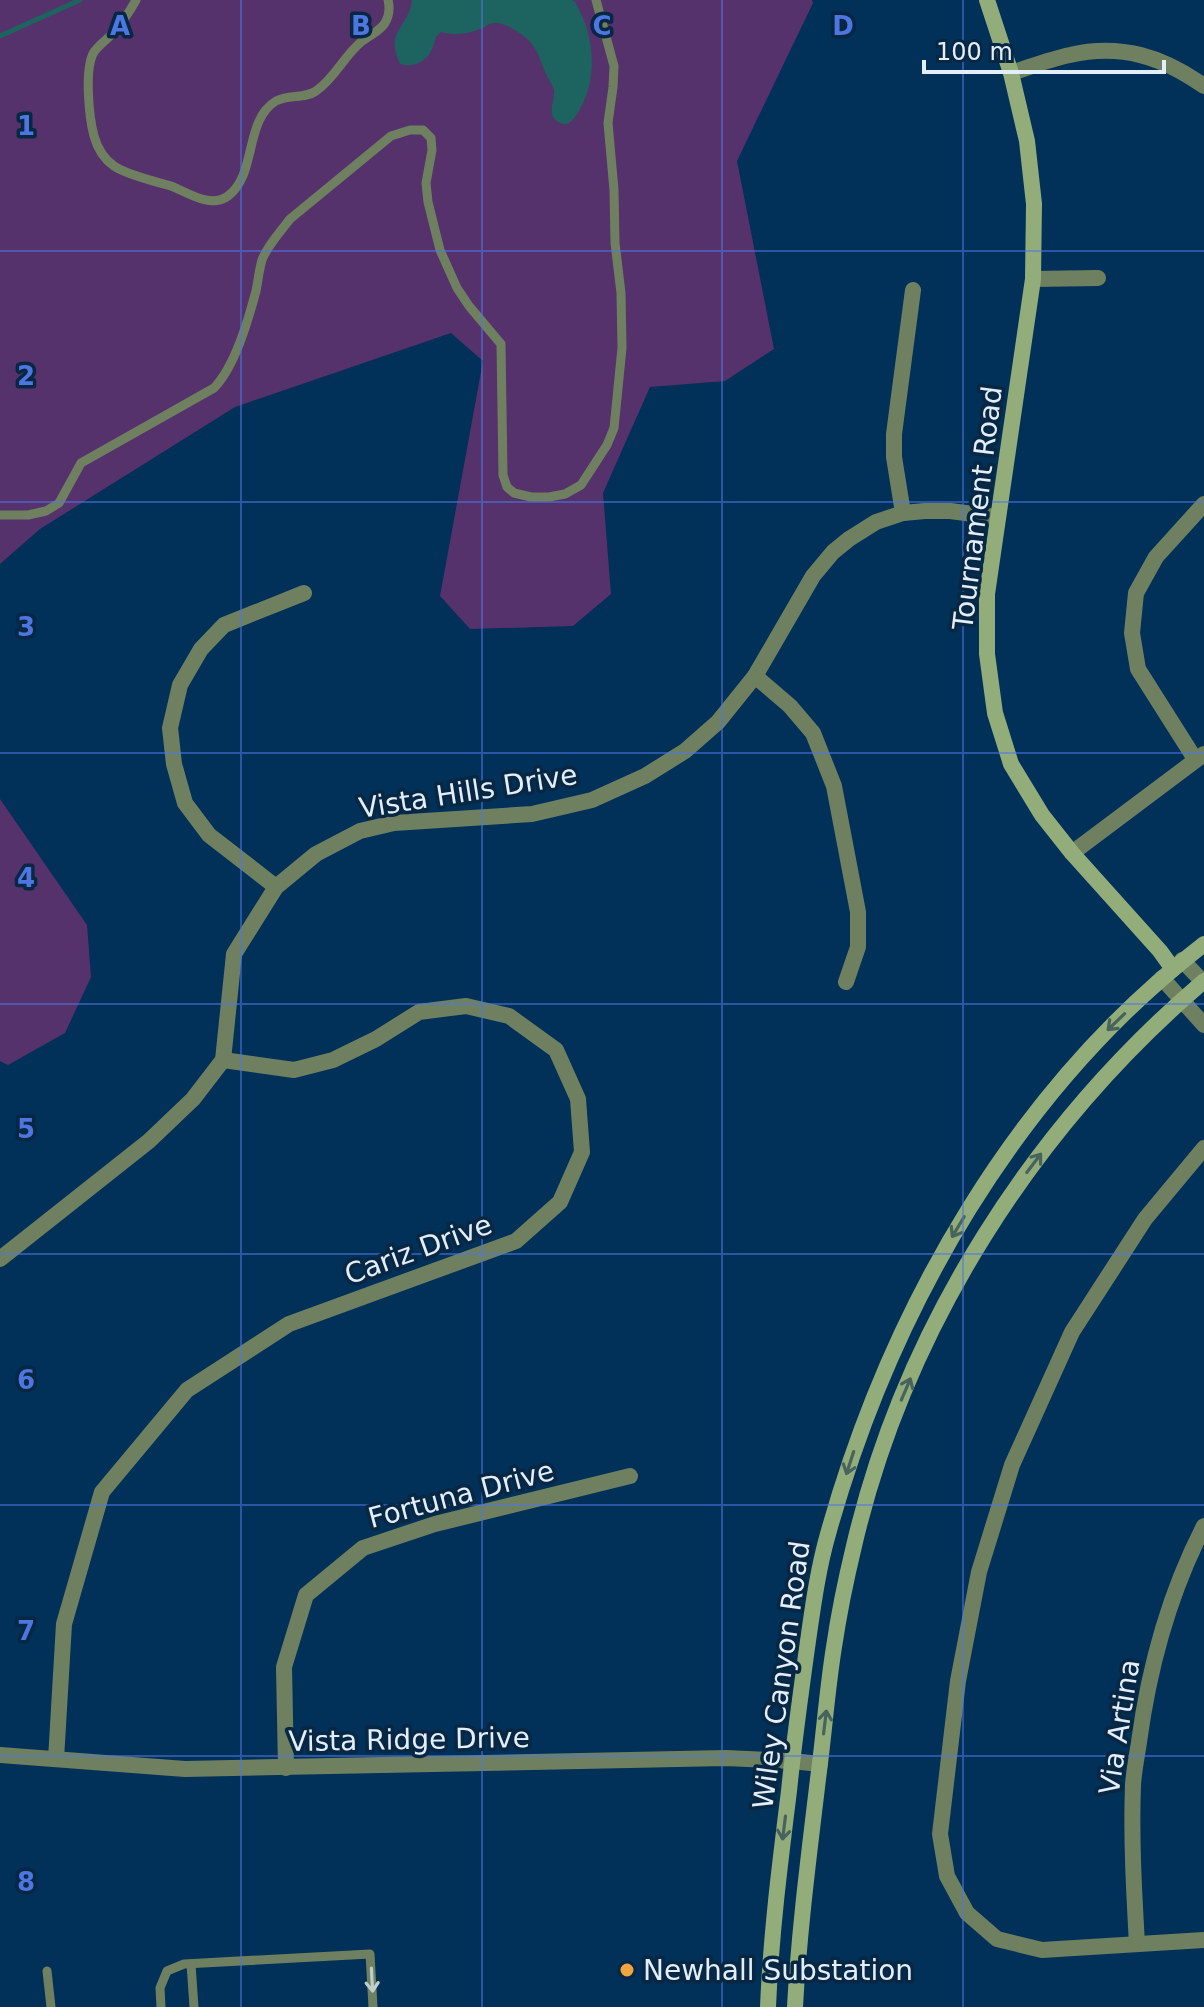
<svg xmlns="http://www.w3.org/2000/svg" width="1204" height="2007" viewBox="0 0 1204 2007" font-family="'DejaVu Sans',sans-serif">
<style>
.green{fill:#55326b}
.water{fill:#1d635f}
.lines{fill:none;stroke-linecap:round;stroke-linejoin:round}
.stream{stroke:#1d635f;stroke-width:5}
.lane{stroke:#6f8060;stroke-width:9}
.street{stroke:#6f8060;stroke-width:16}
.secondary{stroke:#93ad7a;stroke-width:16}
.oneway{stroke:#47635c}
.oneway2{stroke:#c0cdcc}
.grid{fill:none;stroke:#4e76e1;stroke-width:2;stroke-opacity:0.55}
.poi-dot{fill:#f1a540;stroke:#082743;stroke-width:3}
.labels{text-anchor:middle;stroke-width:7;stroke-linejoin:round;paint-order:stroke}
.street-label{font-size:28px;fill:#e3eefb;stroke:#082743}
.poi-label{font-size:28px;fill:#e3eefb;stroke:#082743;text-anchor:start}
.grid-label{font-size:26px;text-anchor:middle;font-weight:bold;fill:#4e76e1;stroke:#082743;stroke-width:7;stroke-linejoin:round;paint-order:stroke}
</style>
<rect width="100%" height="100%" fill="#013058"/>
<g class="green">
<path d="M0,0h812l1,3 -76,158 37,188 -49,32 -75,6 -47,106 8,101 -38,32 -103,3 -30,-33 43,-235 -32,-28 -216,74 -195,122 -40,35z"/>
<path d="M0,799l87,126 4,52 -26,56 -57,32 -8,-4z"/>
</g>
<path class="water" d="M412,0h160l3,2c21,35 24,81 0,115 -4,5 -7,9 -15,6 -15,-7 -5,-21 -6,-33 -1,-5 -6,-11 -8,-16 -10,-25 -11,-33 -35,-46 -3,-2 -14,-6 -17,-5 -4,0 -8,3 -11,5 -15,6 -27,8 -42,4 -8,6 -5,9 -9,17 -6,13 -18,19 -32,15 -16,-34 9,-36 12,-64z"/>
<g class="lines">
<path class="stream" d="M0,36l80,-36"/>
<g class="lane">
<path d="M136,0c-7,13 -15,24 -25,35 -5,5 -13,11 -17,17 -10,16 -5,65 0,84 3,11 10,23 20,30 13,9 40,15 57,20 16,6 39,23 57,10 29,-21 16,-76 48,-95 12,-7 29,-2 40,-10 19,-13 28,-35 45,-49 8,-6 19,-11 24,-19 4,-7 5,-15 3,-23"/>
<path d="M0,515h28l18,-4 13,-8 22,-40 133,-75c21,-22 34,-67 42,-97 2,-10 3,-21 6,-31 5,-14 19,-29 28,-41l101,-83 19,-6h13l8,8 1,12 -6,33 2,19 12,48 17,38 12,18 32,38 2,131 4,12 7,6 17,4h18l16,-3 16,-9 26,-40 7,-17 8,-80 -1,-55 -6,-50 -1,-53 -6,-67 5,-36 1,-21 -18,-66"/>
<path d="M191,1964l3,43"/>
<path d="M47,1971l4,36"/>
<path d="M161,2007l-1,-19 7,-17 17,-7 186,-10 3,53"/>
</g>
<g class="street">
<path d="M1011,73c19,-6 39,-14 59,-18 51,-12 93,2 134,31"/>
<path d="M1033,279l65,-1"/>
<path d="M903,513l-9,-56v-23l19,-144"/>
<path d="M755,676l35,30 23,27 21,53 24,126v35l-12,35"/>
<path d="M1195,759l-57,-90 -6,-36 4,-40 20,-36 48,-53"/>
<path d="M1072,853l132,-99"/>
<path d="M276,887l-67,-52 -24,-32 -11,-39 -4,-36 10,-43 21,-36 23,-24 80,-32"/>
<path d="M1182,960l22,23"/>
<path d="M1162,978l42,47"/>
<path d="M1204,1148l-59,71 -73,113 -60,133 -33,107 -21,109 -18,153 7,42 20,37 30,26 45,11 162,-10"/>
<path d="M0,1259l149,-118 44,-42 30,-39 11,-106 42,-67 40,-33 44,-23 34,-8 138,-9 60,-14 53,-24 40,-25 33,-29 37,-46 58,-100 20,-24 16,-13 27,-17 27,-9 22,-2h25l47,6"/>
<path d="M0,1755l185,14 541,-11 66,3 28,3"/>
<path d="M56,1759l8,-135 38,-132 85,-102 102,-66 227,-83 44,-39 22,-50 -4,-53 -22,-49 -47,-34 -43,-10 -47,6 -43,27 -43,21 -39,10 -71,-10"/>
<path d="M286,1768l-2,-101 22,-72 57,-47 72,-24 195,-48"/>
<path d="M1137,1944c-3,-53 -6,-106 -4,-159 1,-15 4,-29 6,-43 10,-74 31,-150 65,-216"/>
</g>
<g class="secondary">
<path d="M987,0l24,73 16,68 7,63 -1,75 -46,315v60l8,59 16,51 31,51 30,38 88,98 13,18"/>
<path d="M768,2007c3,-73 12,-144 21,-216 5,-50 12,-100 19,-150 5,-35 10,-72 20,-107 63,-226 188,-445 376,-590"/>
<path d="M795,2007c4,-76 14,-152 23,-228 6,-44 9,-89 16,-132 5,-34 12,-68 20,-101 51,-219 180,-420 350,-565"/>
</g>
</g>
<defs><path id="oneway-shaft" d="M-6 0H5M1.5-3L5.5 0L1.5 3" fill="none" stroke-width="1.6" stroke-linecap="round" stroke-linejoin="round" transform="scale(2)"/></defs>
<g class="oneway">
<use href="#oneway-shaft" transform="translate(1116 1022) rotate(136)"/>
<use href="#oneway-shaft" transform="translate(1034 1163) rotate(-53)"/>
<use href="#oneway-shaft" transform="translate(958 1227) rotate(121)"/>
<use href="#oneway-shaft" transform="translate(906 1389) rotate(-67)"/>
<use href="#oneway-shaft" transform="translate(850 1463) rotate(108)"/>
<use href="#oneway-shaft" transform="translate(825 1722) rotate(-83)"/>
<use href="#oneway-shaft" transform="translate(784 1828) rotate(97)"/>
</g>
<use class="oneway2" href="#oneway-shaft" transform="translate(372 1980) rotate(87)"/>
<path class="grid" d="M241,0v2007M482,0v2007M722,0v2007M963,0v2007M0,251h1204M0,502h1204M0,753h1204M0,1004h1204M0,1254h1204M0,1505h1204M0,1756h1204"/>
<circle class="poi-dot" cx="627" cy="1970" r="8"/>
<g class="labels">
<g class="street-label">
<text transform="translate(977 508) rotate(-83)" y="10">Tournament Road</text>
<text transform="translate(468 791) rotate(-9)" y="10">Vista Hills Drive</text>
<text transform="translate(418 1249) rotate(-20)" y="10">Cariz Drive</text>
<text transform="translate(461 1494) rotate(-15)" y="10">Fortuna Drive</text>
<text transform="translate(781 1675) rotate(-82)" y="10">Wiley Canyon Road</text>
<text transform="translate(1119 1727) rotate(-81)" y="10">Via Artina</text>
<text transform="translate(409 1739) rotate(-1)" y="10">Vista Ridge Drive</text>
</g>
<g class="poi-label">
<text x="643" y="1980">Newhall Substation</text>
</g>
</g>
<g class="grid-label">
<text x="120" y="35">A</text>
<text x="361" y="35">B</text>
<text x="602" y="35">C</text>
<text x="843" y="35">D</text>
<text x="26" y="135">1</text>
<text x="26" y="385">2</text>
<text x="26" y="636">3</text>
<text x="26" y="887">4</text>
<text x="26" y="1138">5</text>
<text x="26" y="1389">6</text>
<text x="26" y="1640">7</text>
<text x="26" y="1891">8</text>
</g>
<path d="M924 60v12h240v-12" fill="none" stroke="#e3eefb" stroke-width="4"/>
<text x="936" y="60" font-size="24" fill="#e3eefb" stroke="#082743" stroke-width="6" paint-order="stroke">100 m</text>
</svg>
